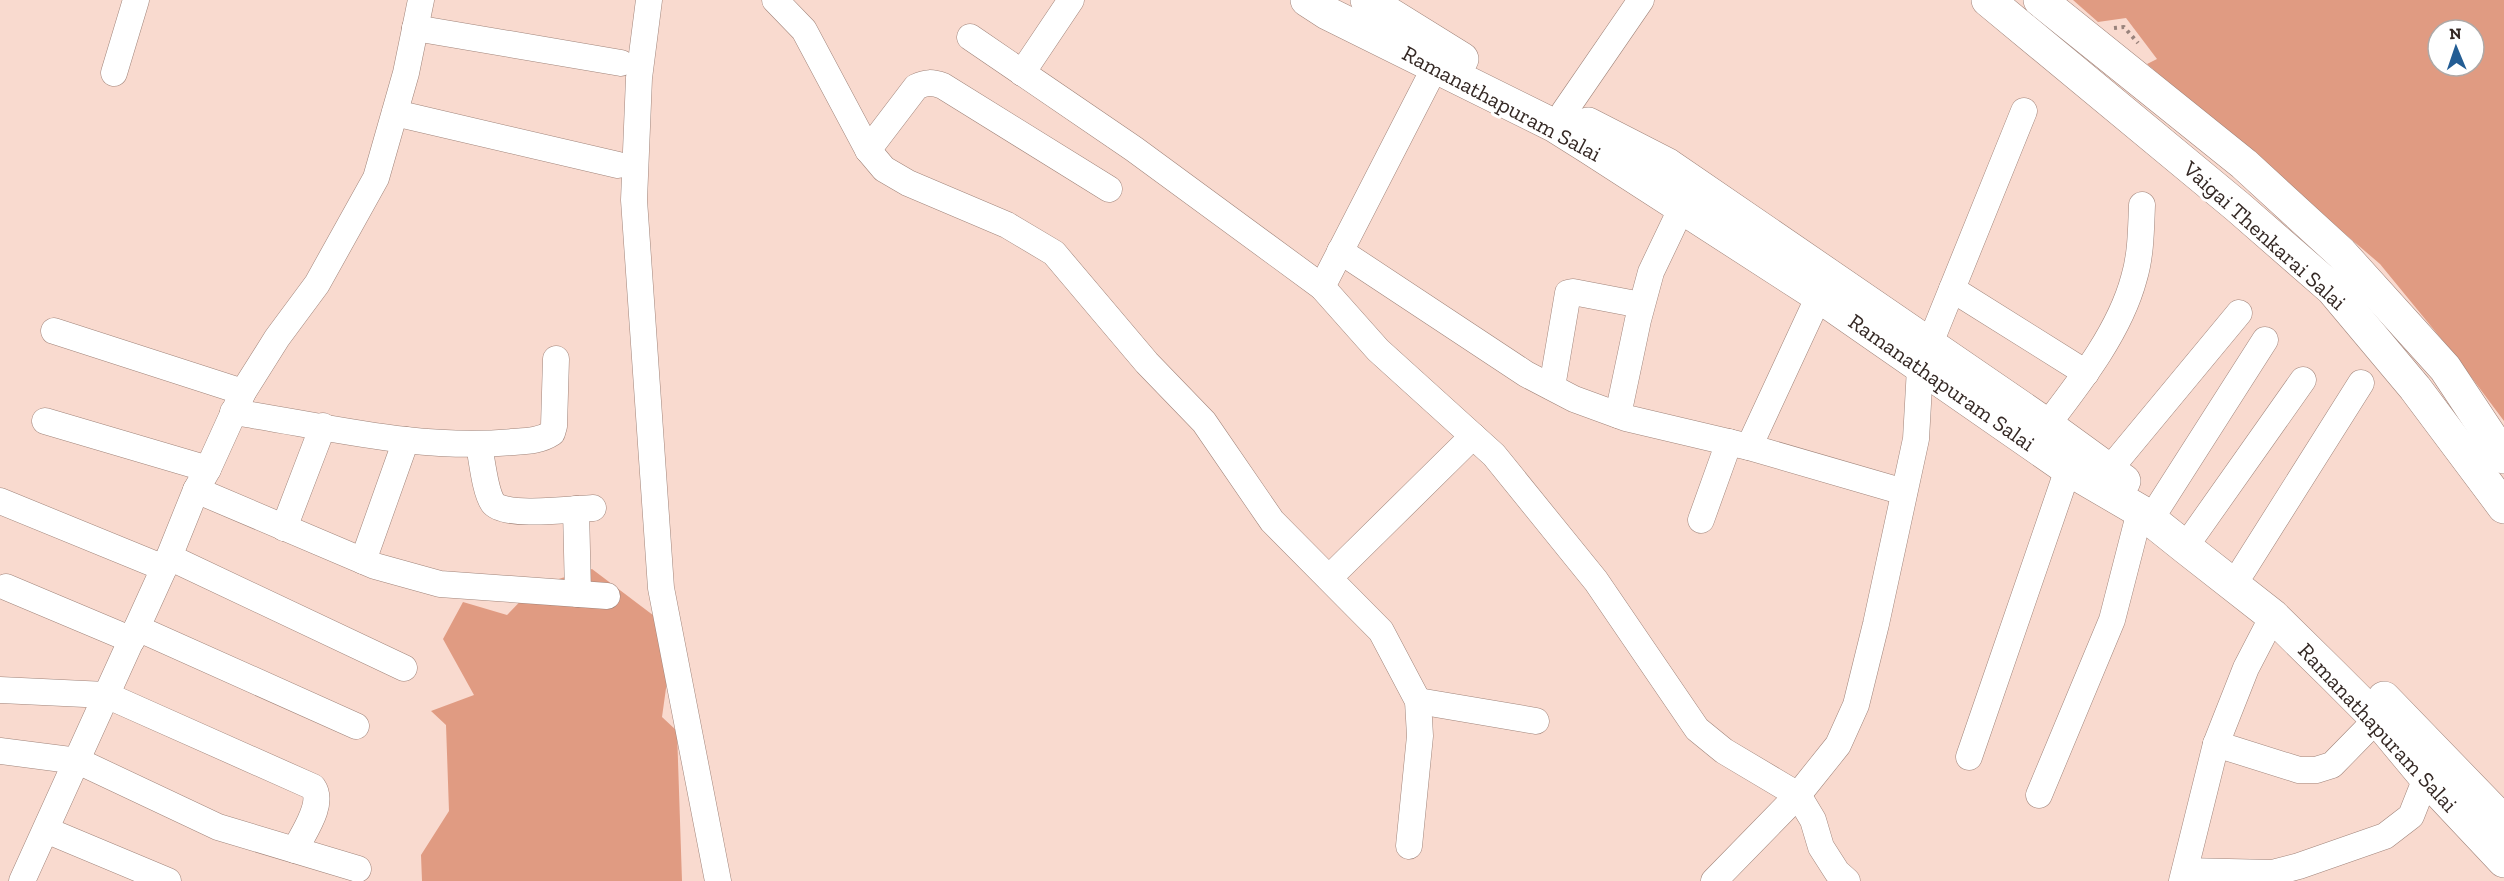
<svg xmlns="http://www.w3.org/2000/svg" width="2504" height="881" viewBox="0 0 2504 881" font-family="'Zilla Slab',serif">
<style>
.water{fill:#e09b82;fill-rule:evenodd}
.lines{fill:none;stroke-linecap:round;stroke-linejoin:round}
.minor-casing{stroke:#a0847a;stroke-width:27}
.major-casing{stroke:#a0847a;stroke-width:34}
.highway-casing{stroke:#a0847a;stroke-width:34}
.path{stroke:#99837c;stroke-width:4;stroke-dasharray:3 4.5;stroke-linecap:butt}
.minor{stroke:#fff;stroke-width:26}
.major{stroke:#fff;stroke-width:33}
.highway{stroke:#fff;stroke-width:33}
.labels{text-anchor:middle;stroke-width:6;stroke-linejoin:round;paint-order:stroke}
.street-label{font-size:22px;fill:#342824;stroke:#fff}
</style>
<rect width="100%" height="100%" fill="#f9dacf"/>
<g class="water">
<path d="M2073,0h431v421l-47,-63 -77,-94 -233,-200 10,-5 -31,-41 -28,4zM2438,30h36v36h-36z"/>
<path d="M592,569l82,62 -12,86 15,14 5,150h-260l-1,-26 28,-44 -3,-86 -15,-14 43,-16 -31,-56 20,-37 44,13 28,-29z"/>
</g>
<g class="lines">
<defs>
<g id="minor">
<path d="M649,0l-10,78 -5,122 27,388 57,293"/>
<path d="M775,0l29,30 64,120 16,19 24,14 99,42 47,28 93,110 57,59 68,99 109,110 37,70 2,35 -11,110"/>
<path d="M415,28l206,35"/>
<path d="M970,37l164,112 188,138"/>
<path d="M1435,67l-113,220 56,63 116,105 102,126 101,148 27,22 74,44 15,25 8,27 16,25 10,9"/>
<path d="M114,73l22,-73"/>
<path d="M1022,73l49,-73"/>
<path d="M1564,112l77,-112"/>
<path d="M395,113l223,52"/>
<path d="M868,150l48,-63c10,-5 16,-5 27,-1l166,103"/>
<path d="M1340,251l186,123 48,25 52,19 123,29 155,45"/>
<path d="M1952,289l134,84"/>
<path d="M54,331l189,61"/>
<path d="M1552,387l16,-94 5,-1 68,13"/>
<path d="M233,412c92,14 186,39 279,30 14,-1 28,-1 40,-9l2,-7 2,-67"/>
<path d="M1618,415l20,-95 13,-48 31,-65"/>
<path d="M45,421l163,48"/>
<path d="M2047,425c33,-43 73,-94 87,-147 7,-23 7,-49 8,-73"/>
<path d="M479,445c3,15 6,47 14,58 11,15 80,6 100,5"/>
<path d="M1749,447l70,-151"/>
<path d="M2109,470l130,-157"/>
<path d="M196,490l179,76 65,18 167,12"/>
<path d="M0,501l164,67"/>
<path d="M2159,506l106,-166"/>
<path d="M576,509l2,85"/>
<path d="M1701,520l28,-78"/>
<path d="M284,528l39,-102"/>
<path d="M2195,533l108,-153"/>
<path d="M169,557l235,111"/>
<path d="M363,561l43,-121"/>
<path d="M2243,570l118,-187"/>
<path d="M1329,578l144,-142"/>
<path d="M6,587l126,53"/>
<path d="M137,628l219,98"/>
<path d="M0,690l106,5 207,92c12,17 -10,46 -18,63"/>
<path d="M1418,701l118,20"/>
<path d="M2216,744l83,26h17l16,-5 45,-46 16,-10"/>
<path d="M0,751l78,10 140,66 140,42"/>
<path d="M1969,757l99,-288"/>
<path d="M2039,795l73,-175 28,-109"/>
<path d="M46,830l122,51"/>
<path d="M2185,871l87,2 27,-7 86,-30 26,-20 15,-38"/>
<path d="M22,881l147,-324 27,-67 12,-21 35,-77 34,-54 40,-54 59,-106 30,-105 15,-73"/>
<path d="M1714,881l84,-86 40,-50 18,-40 20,-81 40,-185 4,-71 104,-257"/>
<path d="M2182,881l34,-137 30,-76 27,-52"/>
</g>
<g id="major">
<path d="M1988,0l250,207 94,82 83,99 89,119"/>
<path d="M2040,0l204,164 97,89 104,115 59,89"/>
</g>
<g id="highway">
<path d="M1307,0l20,13 228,113 35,22 229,148 249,173 72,42 45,36 88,69 60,59 44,44 49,59 78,83"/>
<path d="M1367,0l95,59"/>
<path d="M1588,124l80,41 379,260 77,56"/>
<path d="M2384,698l120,124"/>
</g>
</defs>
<use href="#minor" class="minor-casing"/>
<use href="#major" class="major-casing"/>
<use href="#highway" class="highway-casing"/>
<path class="path" d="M2114,28l10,-1 14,16"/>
<use href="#minor" class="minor"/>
<use href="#major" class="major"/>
<use href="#highway" class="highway"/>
</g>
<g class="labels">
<g class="street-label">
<text transform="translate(1502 103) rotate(28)" y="8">Ramanathapuram Salai</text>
<text transform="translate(2265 235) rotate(42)" y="8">Vaigai Thenkarai Salai</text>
<text transform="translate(1942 382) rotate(35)" y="8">Ramanathapuram Salai</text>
<text transform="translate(2378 727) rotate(47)" y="8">Ramanathapuram Salai</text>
</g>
</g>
<g transform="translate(2456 48) rotate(358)"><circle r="28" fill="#ffffff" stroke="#aea9a7" stroke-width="1.5"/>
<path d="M0-4.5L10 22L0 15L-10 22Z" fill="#235d94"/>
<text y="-9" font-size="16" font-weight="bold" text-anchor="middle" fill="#342824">N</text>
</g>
</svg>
